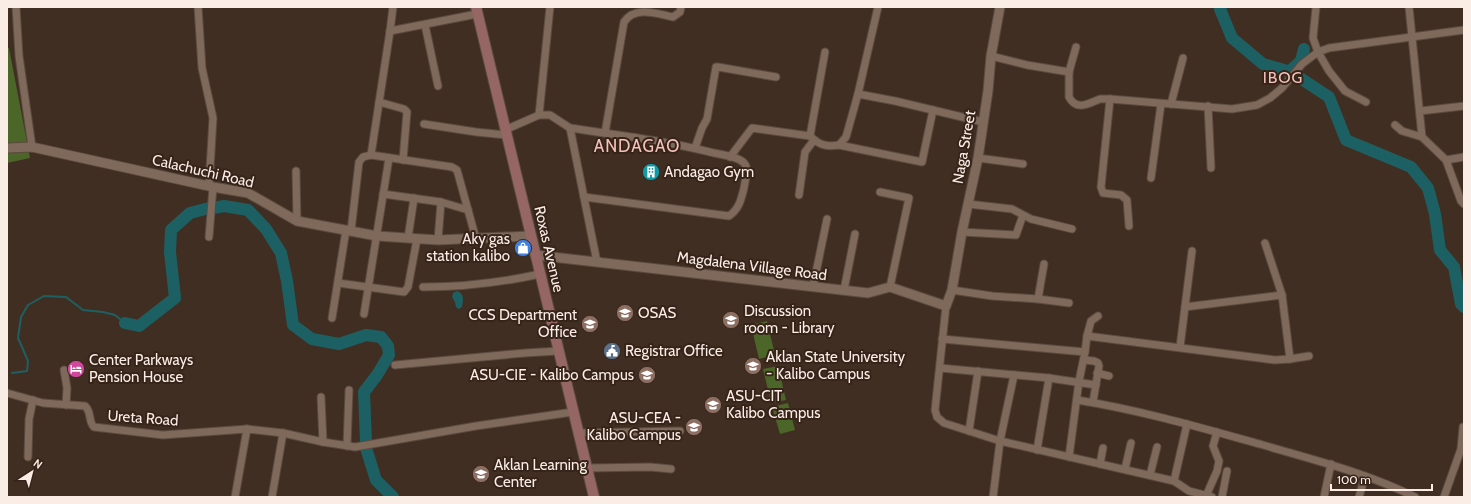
<svg xmlns="http://www.w3.org/2000/svg" width="1471" height="504" viewBox="0 0 1471 504" font-family="Cabin,sans-serif">
<style>
.green{fill:#4c6528}
.water{fill:#1d6063}
.lines{fill:none;stroke-linecap:round;stroke-linejoin:round}
.stream{stroke:#1d6063;stroke-width:2}
.river{stroke:#1d6063;stroke-width:12}
.minor-casing{stroke:#5a4a3f;stroke-width:9}
.tertiary-casing{stroke:#5a4a3f;stroke-width:11}
.secondary-casing{stroke:#5a4a3f;stroke-width:12}
.minor{stroke:#7e695b;stroke-width:7}
.tertiary{stroke:#7e695b;stroke-width:9}
.secondary{stroke:#956664;stroke-width:10}
.labels{text-anchor:middle;stroke-width:4;stroke-linejoin:round;paint-order:stroke}
.street-label{font-size:15px;fill:#faede5;stroke:#362419}
.poi-label{font-size:15px;fill:#faede5;stroke:#362419;text-anchor:start}
.neighbourhood-label{font-size:16px;letter-spacing:1px;fill:#f5c1bc;stroke:#362419}
.quarter-label{font-size:17px;letter-spacing:1px;fill:#f5c1bc;stroke:#362419}
</style>
<rect width="100%" height="100%" fill="#412e22"/>
<g class="green">
<path d="M7,48h2l21,110 -23,5z"/>
<path d="M767,321l8,34 -16,4 -8,-34z"/>
<path d="M778,366l8,34 -15,3 -8,-34z"/>
<path d="M788,403l7,27 -15,4 -8,-27z"/>
</g>
<path class="water" d="M457,291c8,3 6,9 5,16l-3,2 -3,-2 -1,-5 -3,-5 1,-4z"/>
<g class="lines">
<path class="stream" d="M12,373l15,-2 1,-10 -10,-23 3,-21 7,-12 16,-9 22,1 17,13 20,2 12,3 10,8"/>
<g class="river">
<path d="M1221,7l-1,2 12,29 31,26 28,8"/>
<path d="M1290,71l11,-10 3,-12"/>
<path d="M1297,76l32,21 17,43 65,27 17,21 7,26 5,36 14,17 7,37 3,3"/>
<path d="M213,208l11,-2 24,4 18,19 15,24 6,28 6,44 19,14 27,5 27,-9 15,2 7,9 1,9 -12,20 -13,17 2,50"/>
<path d="M125,323l14,3 36,-28 -5,-46 1,-22 19,-17 19,-5"/>
<path d="M366,448l10,32 17,17"/>
</g>
<defs>
<g id="minor">
<path d="M16,7l3,49 13,91"/>
<path d="M198,7l4,61 11,50 -4,68"/>
<path d="M550,7l-11,108h11l20,13 27,134"/>
<path d="M1316,7l-3,31 5,14 11,19 16,20 21,11"/>
<path d="M1409,7l13,130"/>
<path d="M425,25l13,61"/>
<path d="M390,31l3,-24"/>
<path d="M991,56l36,9 42,7v25c8,15 20,6 31,2 3,0 7,0 10,0l122,10 25,-4 13,-7 12,-10 20,-24 16,-12 11,-4 135,-18"/>
<path d="M1069,72l7,-25"/>
<path d="M858,94l37,7 88,21"/>
<path d="M1110,99l-9,88 2,6 18,2 6,5 2,26"/>
<path d="M379,102l25,7 3,3 -4,48"/>
<path d="M1171,104l12,-46"/>
<path d="M1208,106l3,62"/>
<path d="M1420,111l44,-5"/>
<path d="M424,124l52,8 30,3"/>
<path d="M1395,125l7,6 20,6 24,23 15,41 3,3"/>
<path d="M570,128c48,7 97,13 144,25 9,2 22,3 29,9 7,5 2,18 1,26 -3,12 -5,21 -15,28l-145,-19"/>
<path d="M505,130l34,-15"/>
<path d="M605,133l19,-111c11,-17 34,-8 49,-5l7,-5 1,-5"/>
<path d="M810,136c9,9 16,11 29,9l7,-8 12,-43 20,-87"/>
<path d="M839,145l83,17 11,-52"/>
<path d="M695,148l7,-20 5,-9 9,-52h2l58,10"/>
<path d="M371,155l19,-124 87,-17"/>
<path d="M730,157l22,-29 58,8 15,-84"/>
<path d="M978,158l45,6"/>
<path d="M1446,160l18,-3"/>
<path d="M296,171l1,50"/>
<path d="M1151,178l10,-74"/>
<path d="M880,192l29,6 -19,89"/>
<path d="M383,194l58,8 27,8"/>
<path d="M799,195l6,-43 9,-12"/>
<path d="M968,204l44,5 19,10 41,10"/>
<path d="M351,231l8,-69 4,-5 8,-2 81,12 5,3 19,69"/>
<path d="M962,232l54,3 7,-20"/>
<path d="M209,237l4,-50"/>
<path d="M408,238l6,-40"/>
<path d="M438,240l3,-38"/>
<path d="M1265,243l17,52 8,64"/>
<path d="M338,283l66,9 4,-5 9,-48"/>
<path d="M423,287c41,0 76,-4 117,-13"/>
<path d="M813,287l14,-68"/>
<path d="M844,290l11,-56"/>
<path d="M952,290l40,6 46,3 31,4"/>
<path d="M1038,299l6,-35"/>
<path d="M946,306l-11,104 2,7 7,6 56,18 174,40 15,10 23,6"/>
<path d="M1185,307l97,-12"/>
<path d="M364,314l25,-156"/>
<path d="M332,318l14,-88"/>
<path d="M1087,336l4,-15 7,-5"/>
<path d="M942,339l143,13 -6,29 -10,76"/>
<path d="M1180,347l12,-96"/>
<path d="M1085,352l2,-16 188,24 15,-1 19,-3"/>
<path d="M1084,360l10,1 4,2 1,3 -6,36"/>
<path d="M395,365l130,-12 33,-2"/>
<path d="M940,368l109,10 47,7"/>
<path d="M64,370l3,18 -1,17"/>
<path d="M1097,373l12,3"/>
<path d="M7,393l36,10 42,3c7,6 3,16 9,21l69,8 84,-6"/>
<path d="M321,397l2,45"/>
<path d="M1077,400c63,10 125,28 186,45 51,15 104,28 152,52"/>
<path d="M969,431l9,-60"/>
<path d="M578,433l102,-2"/>
<path d="M347,446l2,-56"/>
<path d="M1037,450l12,-72"/>
<path d="M28,457l1,-38 4,-19"/>
<path d="M1100,464l3,-16"/>
<path d="M587,468l63,-1 21,2"/>
<path d="M1125,469l6,-26"/>
<path d="M1150,475l7,-28"/>
<path d="M1174,481l13,-57"/>
<path d="M1206,496l11,-25 2,-10 -6,-15 4,-14"/>
<path d="M235,497l12,-68 36,4 40,9 32,5 121,-21 97,-14"/>
<path d="M272,497l11,-64"/>
<path d="M993,497l7,-56 14,-66"/>
<path d="M1222,497l5,-26"/>
<path d="M1324,497l7,-33"/>
<path d="M1359,497l6,-21"/>
<path d="M1444,497l17,-48 2,-22"/>
</g>
<g id="tertiary">
<path d="M7,148l25,-1 181,40 35,6 49,28 80,15 61,4 92,-4"/>
<path d="M535,255l333,38 22,-6 56,19 6,-16 10,-58 16,-74 10,-67 3,-35 9,-49"/>
</g>
<path id="secondary" d="M476,7l118,490"/>
</defs>
<use href="#minor" class="minor-casing"/>
<use href="#tertiary" class="tertiary-casing"/>
<use href="#secondary" class="secondary-casing"/>
<use href="#minor" class="minor"/>
<use href="#tertiary" class="tertiary"/>
<use href="#secondary" class="secondary"/>
</g>
<defs>
<symbol id="building-disc" viewBox="-11 -11 22 22"><circle r="9.5" fill="#0f9aa8" stroke="#362419"/><path d="M-4-6H4V6H1V3H-1V6H-4ZM-2.5-4.3h1.7v1.8h-1.7ZM.8-4.3h1.7v1.8H.8ZM-2.5-1h1.7V.8h-1.7ZM.8-1h1.7V.8H.8Z" fill="#fff"/></symbol>
<symbol id="shop-disc" viewBox="-11 -11 22 22"><circle r="9.5" fill="#3f7fe0" stroke="#362419"/><path d="M-5-2.5h2.3a2.7 3.5 0 0 1 5.4 0H5L5.5 6h-11ZM-1.5-2.5h3a1.5 2.3 0 0 0-3 0Z" fill="#fff"/></symbol>
<symbol id="school-disc" viewBox="-11 -11 22 22"><circle r="9.5" fill="#8d6e63" stroke="#362419"/><path d="M0-5L7-2L0 1L-7-2ZM-4 1L0 2.5L4 1V4Q0 6-4 4Z" fill="#fff"/></symbol>
<symbol id="civic-disc" viewBox="-11 -11 22 22"><circle r="9.5" fill="#5c6f8a" stroke="#362419"/><path d="M-.6-6.5H3V-4.5H.6V-3L4-1V1h2V6H-6V1h2V-1L-.6-3ZM-1.2 2.5V6h2.4V2.5Z" fill="#fff"/></symbol>
<symbol id="university-disc" viewBox="-11 -11 22 22"><circle r="9.5" fill="#8d6e63" stroke="#362419"/><path d="M0-5L7-2L0 1L-7-2ZM-4 1L0 2.5L4 1V4Q0 6-4 4Z" fill="#fff"/></symbol>
<symbol id="hotel-disc" viewBox="-11 -11 22 22"><circle r="9.5" fill="#d1479c" stroke="#362419"/><path d="M-6-4.5h1.5V1H6V5H4.5V3h-9V5H-6ZM-4 0a1.8 1.8 0 1 1 3.6 0ZM.5 0V-2.5h3Q6-2.5 6 0Z" fill="#fff"/></symbol>
</defs>
<g fill-rule="evenodd">
<use href="#building-disc" x="641" y="162" width="20" height="20"/>
<use href="#shop-disc" x="513" y="238" width="20" height="20"/>
<use href="#school-disc" x="615" y="303" width="20" height="20"/>
<use href="#school-disc" x="721" y="310" width="20" height="20"/>
<use href="#school-disc" x="580" y="314" width="20" height="20"/>
<use href="#civic-disc" x="602" y="341" width="20" height="20"/>
<use href="#university-disc" x="743" y="356" width="20" height="20"/>
<use href="#hotel-disc" x="66" y="359" width="20" height="20"/>
<use href="#school-disc" x="637" y="365" width="20" height="20"/>
<use href="#school-disc" x="703" y="395" width="20" height="20"/>
<use href="#school-disc" x="684" y="417" width="20" height="20"/>
<use href="#school-disc" x="471" y="464" width="20" height="20"/>
</g>
<g class="labels">
<g class="street-label">
<text transform="translate(964 147) rotate(-80)" y="5">Naga Street</text>
<text transform="translate(203 171) rotate(13)" y="5">Calachuchi Road</text>
<text transform="translate(549 249) rotate(77)" y="5">Roxas Avenue</text>
<text transform="translate(752 266) rotate(7)" y="5">Magdalena Village Road</text>
<text transform="translate(143 418) rotate(4)" y="5">Ureta Road</text>
</g>
<g class="poi-label">
<text x="664" y="177">Andagao Gym</text>
<text x="510" y="244" text-anchor="end">Aky gas<tspan x="510" dy="17">station kalibo</tspan></text>
<text x="744" y="316">Discussion<tspan x="744" dy="17">room - Library</tspan></text>
<text x="638" y="318">OSAS</text>
<text x="577" y="320" text-anchor="end">CCS Department<tspan x="577" dy="17">Office</tspan></text>
<text x="625" y="356">Registrar Office</text>
<text x="766" y="362">Aklan State University<tspan x="766" dy="17">- Kalibo Campus</tspan></text>
<text x="89" y="365">Center Parkways<tspan x="89" dy="17">Pension House</tspan></text>
<text x="634" y="380" text-anchor="end">ASU-CIE - Kalibo Campus</text>
<text x="726" y="401">ASU-CIT<tspan x="726" dy="17">Kalibo Campus</tspan></text>
<text x="681" y="423" text-anchor="end">ASU-CEA -<tspan x="681" dy="17">Kalibo Campus</tspan></text>
<text x="494" y="470">Aklan Learning<tspan x="494" dy="17">Center</tspan></text>
</g>
<g class="neighbourhood-label">
<text x="1283" y="83">IBOG</text>
</g>
<g class="quarter-label">
<text x="637" y="152">ANDAGAO</text>
</g>
</g>
<rect width="1471" height="504" fill="none" stroke="#faede5" stroke-width="16"/>
<g transform="translate(32 472) rotate(36)" stroke="#362419" stroke-width="3" paint-order="stroke">
<path d="M0-3L7 15L0 10L-7 15Z" fill="#faede5"/>
<text y="-6" font-size="11" font-weight="bold" text-anchor="middle" fill="#faede5">N</text>
</g>
<path d="M1331 484v6h101v-6" fill="none" stroke="#faede5" stroke-width="2"/>
<text x="1337" y="484" font-size="12" fill="#faede5" stroke="#362419" stroke-width="3" paint-order="stroke">100 m</text>
</svg>
